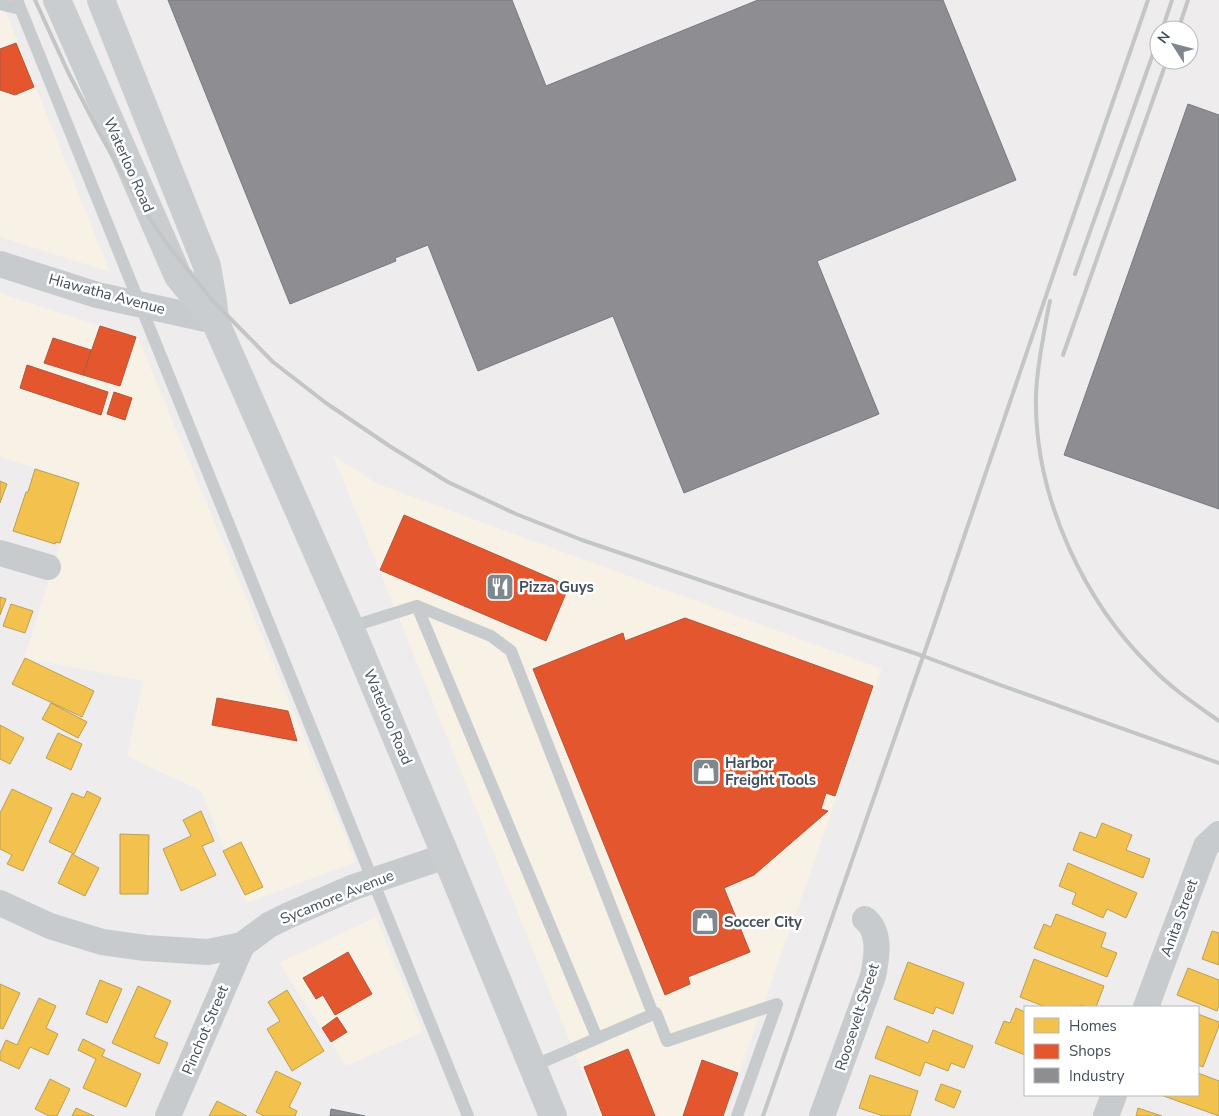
<svg xmlns="http://www.w3.org/2000/svg" width="1219" height="1116" viewBox="0 0 1219 1116" font-family="'Nunito Sans',sans-serif">
<style>
.commercial{fill:#f7f1e6}
.homes{fill:#f2c14e;stroke:#bd9f52}
.shops{fill:#e4572e;stroke:#b3553c}
.industry{fill:#8d8d92;stroke:#767a82}
.lines{fill:none;stroke-linecap:round;stroke-linejoin:round}
.service{stroke:#c8cbce;stroke-width:12}
.minor{stroke:#c8cbce;stroke-width:26}
.secondary{stroke:#c9cdd0;stroke-width:28}
.rail{stroke:#c3c5c7;stroke-width:4}
.labels{text-anchor:middle;stroke-width:5;stroke-linejoin:round;paint-order:stroke}
.street-label{font-size:15px;fill:#424f5b;stroke:#fff}
.poi-label{font-size:15px;font-weight:bold;fill:#424f5b;stroke:#fff;text-anchor:start}
</style>
<rect width="100%" height="100%" fill="#eeecec"/>
<g class="commercial">
<path d="M0,0h1l109,272 -110,-35z"/>
<path d="M0,293l138,45 218,524 -110,41 -45,-112 -74,-35 16,-75 -119,-23 56,-176 -80,-25z"/>
<path d="M333,455l45,29 504,185 -158,447h-124z"/>
<path d="M376,917l47,115 -77,34 -67,-103z"/>
</g>
<g class="homes">
<path d="M35,469l44,14 -19,60 -4,-1 -1,2 -42,-13 13,-39h2z"/>
<path d="M0,481l7,3 -7,19z"/>
<path d="M0,597l6,2 -6,16z"/>
<path d="M11,604l22,7 -8,22 -22,-7z"/>
<path d="M25,658l69,33 -12,26 -70,-33z"/>
<path d="M51,703l36,19 -9,16 -36,-19z"/>
<path d="M0,725l24,13 -14,26 -10,-5z"/>
<path d="M58,733l24,11 -11,26 -25,-12z"/>
<path d="M12,789l40,19 -29,63 -16,-7 5,-9 -12,-6v-36z"/>
<path d="M87,791l14,7 -27,56 -25,-12 23,-49 12,5z"/>
<path d="M201,811l13,30 -12,5 14,29 -35,16 -18,-42 28,-13 -8,-16z"/>
<path d="M1102,823l30,12 -6,15 24,9 -7,19 -70,-28 7,-18 16,6z"/>
<path d="M120,834l29,1 -1,59h-28z"/>
<path d="M241,842l22,45 -18,8 -22,-44z"/>
<path d="M72,854l27,14 -14,28 -27,-13z"/>
<path d="M1068,863l69,30 -11,25 -19,-9 -4,9 -31,-14 4,-11 -17,-7z"/>
<path d="M1056,914l50,19 -5,14 16,6 -10,24 -73,-29 10,-24 7,3z"/>
<path d="M1212,931l7,2v32l-17,-6z"/>
<path d="M1034,959l70,27 -8,21h-9l-7,-2 -1,2h-33l-26,-10z"/>
<path d="M908,962l56,21 -11,31 -17,-7 -3,7 -39,-15z"/>
<path d="M1188,968l31,12v26l-2,5 -40,-16z"/>
<path d="M100,980l22,9 -15,34 -21,-9z"/>
<path d="M0,984l20,9 -17,36 -3,-1z"/>
<path d="M138,986l33,15 -17,36 14,6 -9,21 -47,-21z"/>
<path d="M287,990l37,61 -32,20 -25,-42 13,-8 -12,-19z"/>
<path d="M39,998l17,8 -10,22 12,6 -10,21 -18,-8 -11,22 -19,-9v-7l6,-13 11,5z"/>
<path d="M1016,1008l9,4v43l-30,-12 9,-22 6,2z"/>
<path d="M1198,1014l21,8v4l-16,41 -5,-2z"/>
<path d="M887,1026l41,17 5,-13 40,16 -9,22 -13,-5 -3,8 -23,-9 -5,14 -45,-18z"/>
<path d="M83,1039l22,11 -3,6 39,18 -15,33 -43,-19 13,-29 -18,-9z"/>
<path d="M276,1071l25,12 -12,24 8,4 -2,5h-31l-8,-4z"/>
<path d="M1198,1073l21,8v35l-58,-21h37z"/>
<path d="M870,1075l48,16 -8,25h-27l-24,-8z"/>
<path d="M50,1079l20,10 -13,27h-8l-14,-7z"/>
<path d="M941,1084l20,7 -7,17 -19,-8z"/>
<path d="M217,1101l30,15h-38z"/>
<path d="M76,1108l18,8h-22z"/>
<path d="M1138,1108l24,8h-26z"/>
</g>
<g class="shops">
<path d="M16,43l18,44 -19,8 -15,-5v-41z"/>
<path d="M100,326l36,11 -16,49 -37,-11z"/>
<path d="M53,338l38,12 -8,25 -39,-12z"/>
<path d="M27,365l81,27 -7,23 -81,-27z"/>
<path d="M114,392l18,6 -7,22 -18,-6z"/>
<path d="M404,515l165,71 -23,55 -166,-71z"/>
<path d="M685,618l188,68 -38,110 -9,-3 -5,16 7,2 -74,64 -30,13 26,64 -62,25 2,7 -25,11 -132,-326 90,-36 2,8z"/>
<path d="M217,698l71,13 9,30 -85,-16z"/>
<path d="M348,952l24,42 -37,21 -12,-20 -7,4 -13,-21z"/>
<path d="M337,1017l10,15 -16,10 -9,-14z"/>
<path d="M628,1049l27,67h-52l-19,-49z"/>
<path d="M702,1060l36,13 -15,43h-40z"/>
</g>
<g class="industry">
<path d="M168,0h344l34,86 212,-86h185l73,180 -199,81 62,153 -195,79 -71,-177 -135,55 -50,-126 -33,13 1,3 -106,43z"/>
<path d="M1188,104l31,11v394l-155,-54z"/>
<path d="M331,1109l34,7h-35z"/>
</g>
<g class="lines">
<g class="service">
<path d="M17,0l451,1116"/>
<path d="M0,4l20,5"/>
<path d="M417,606l74,30 20,15 142,363"/>
<path d="M350,627l67,-21 180,432"/>
<path d="M533,1066l123,-53 11,28 110,-37 -40,112"/>
</g>
<g class="minor">
<path d="M0,264l97,31 118,26"/>
<path d="M0,553l48,14"/>
<path d="M0,903l50,23 52,16 43,6 63,4 34,-7 27,-20 18,-9 67,-29 92,-31"/>
<path d="M1146,1007l60,-161 13,-12"/>
<path d="M168,1116l74,-171"/>
<path d="M822,1116l51,-140c4,-19 8,-44 -8,-57"/>
<path d="M1106,1116l8,-21"/>
</g>
<g class="secondary">
<path d="M57,0l121,276 37,45 135,306 96,229 107,260"/>
<path d="M101,0l106,266 6,35 2,20"/>
</g>
<g class="rail">
<path d="M35,0l33,72 31,60 35,63 33,49 46,57 60,61 53,41 65,44 57,35 68,32 66,26 341,116 80,30 216,77"/>
<path d="M1162,30l10,-30"/>
<path d="M1178,30l10,-30"/>
<path d="M1075,274l84,-237"/>
<path d="M1050,301c-3,13 -5,25 -7,38 -4,22 -8,45 -7,67 1,94 48,196 115,261 20,21 44,37 68,54"/>
<path d="M1063,355l104,-295"/>
<path d="M763,1116l171,-491 130,-382 84,-243"/>
</g>
</g>
<defs>
<symbol id="restaurant-square" viewBox="-11 -11 22 22"><rect x="-9" y="-9" width="18" height="18" rx="4" fill="#7e868e" stroke="#fff"/><path d="M-5-6h1v4h1v-4h1v4h1v-4h1v5L-1.5 .5V6h-2V.5L-5-1ZM5-6V6H3V1.5H1.5Q1.5-4 5-6Z" fill="#fff"/></symbol>
<symbol id="shop-square" viewBox="-11 -11 22 22"><rect x="-9" y="-9" width="18" height="18" rx="4" fill="#7e868e" stroke="#fff"/><path d="M-5-2.5h2.3a2.7 3.5 0 0 1 5.4 0H5L5.5 6h-11ZM-1.5-2.5h3a1.5 2.3 0 0 0-3 0Z" fill="#fff"/></symbol>
</defs>
<g fill-rule="evenodd">
<use href="#restaurant-square" x="484" y="571" width="32" height="32"/>
<use href="#shop-square" x="690" y="756" width="32" height="32"/>
<use href="#shop-square" x="689" y="906" width="32" height="32"/>
</g>
<g class="labels">
<g class="street-label">
<text transform="translate(129 165) rotate(66)" y="5">Waterloo Road</text>
<text transform="translate(107 294) rotate(15)" y="5">Hiawatha Avenue</text>
<text transform="translate(388 717) rotate(67)" y="5">Waterloo Road</text>
<text transform="translate(337 897) rotate(-22)" y="5">Sycamore Avenue</text>
<text transform="translate(1179 918) rotate(-70)" y="5">Anita Street</text>
<text transform="translate(857 1017) rotate(-72)" y="5">Roosevelt Street</text>
<text transform="translate(205 1030) rotate(-67)" y="5">Pinchot Street</text>
</g>
<g class="poi-label">
<text x="519" y="592">Pizza Guys</text>
<text x="725" y="768">Harbor<tspan x="725" dy="17">Freight Tools</tspan></text>
<text x="724" y="927">Soccer City</text>
</g>
</g>
<rect x="1024" y="1006" width="175" height="90" fill="#ffffff" stroke="#b3b9bd"/>
<rect x="1034" y="1018" width="25" height="15" fill="#f2c14e" stroke="#b3b9bd"/>
<text x="1069" y="1031" font-size="15" fill="#424f5b">Homes</text>
<rect x="1034" y="1044" width="25" height="15" fill="#e4572e" stroke="#b3b9bd"/>
<text x="1069" y="1056" font-size="15" fill="#424f5b">Shops</text>
<rect x="1034" y="1068" width="25" height="15" fill="#8d8d92" stroke="#b3b9bd"/>
<text x="1069" y="1081" font-size="15" fill="#424f5b">Industry</text>
<g transform="translate(1174 45) rotate(306)"><circle r="24" fill="#ffffff" stroke="#b3b9bd"/>
<path d="M0-4L9 19L0 12L-9 19Z" fill="#7e868e"/>
<text y="-8" font-size="14" font-weight="bold" text-anchor="middle" fill="#424f5b">N</text>
</g>
</svg>
